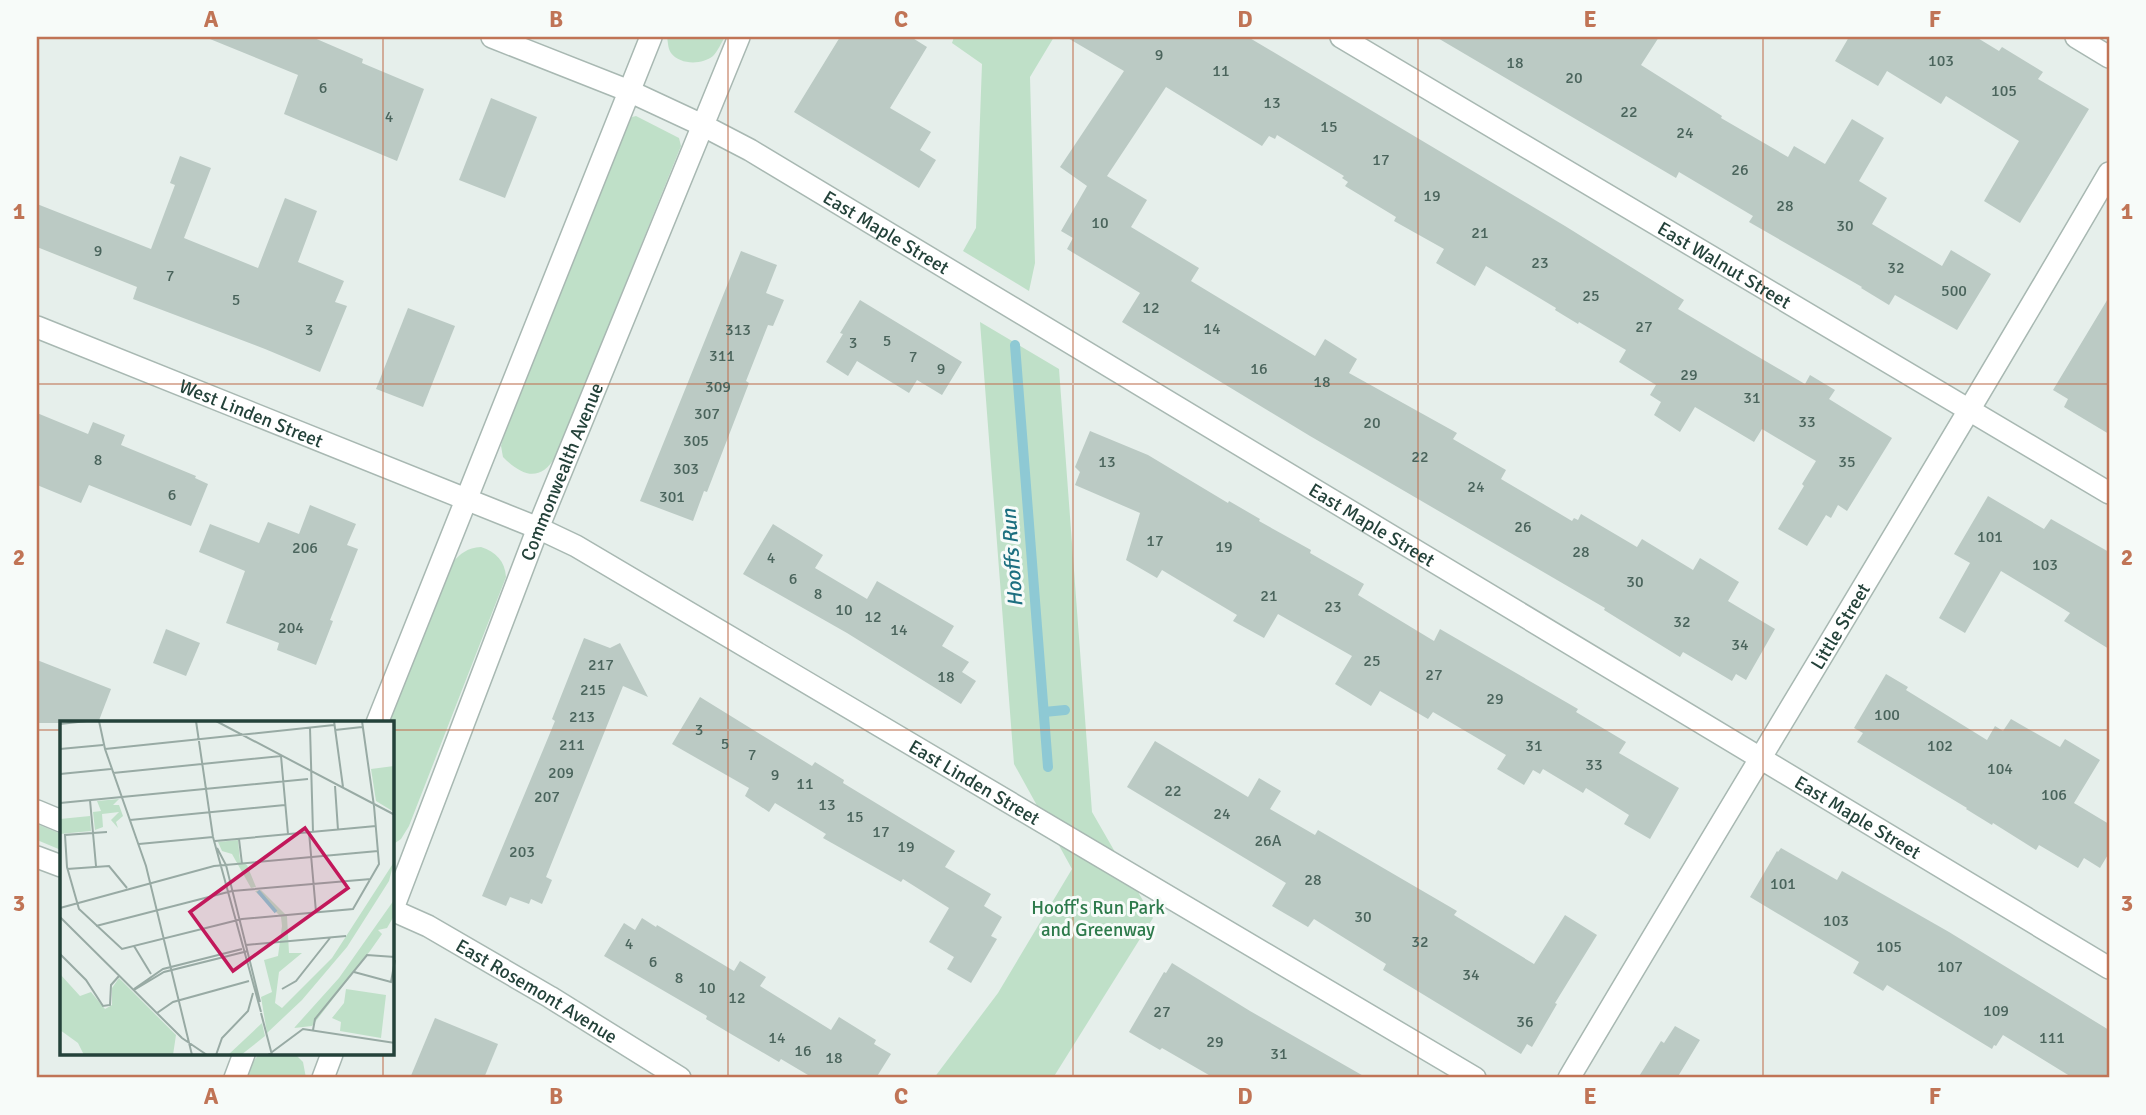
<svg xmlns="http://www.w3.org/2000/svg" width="2146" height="1115" viewBox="0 0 2146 1115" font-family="Signika,sans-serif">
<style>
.green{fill:#bfe0c8}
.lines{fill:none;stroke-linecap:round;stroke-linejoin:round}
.stream{stroke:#8ec9d4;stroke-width:10}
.building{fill:#bbcac4}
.minor-casing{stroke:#a8b8b2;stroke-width:24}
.minor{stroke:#fff;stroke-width:21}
.grid{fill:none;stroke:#c07456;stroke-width:2;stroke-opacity:0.55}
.labels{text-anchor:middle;stroke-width:6;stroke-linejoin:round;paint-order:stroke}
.number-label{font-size:16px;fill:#4a645c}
.street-label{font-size:19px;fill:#24423a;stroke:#f7fbf9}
.park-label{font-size:19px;fill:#2d7a4b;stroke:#f7fbf9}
.water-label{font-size:21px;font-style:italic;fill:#1c6f80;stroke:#f7fbf9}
.inset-river{fill:none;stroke:#8ec9d4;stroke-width:3.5}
.inset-road{fill:none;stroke:#98aaa4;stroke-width:2}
.view{fill:#c2185b;fill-opacity:0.15;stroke:#c2185b;stroke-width:3.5}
.inset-edge{fill:none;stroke:#24423a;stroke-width:3.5}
.neatline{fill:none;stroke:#c07456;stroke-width:2.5}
.grid-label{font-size:23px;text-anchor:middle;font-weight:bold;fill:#c07456}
</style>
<rect width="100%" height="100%" fill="#e6efeb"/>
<g class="green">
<path d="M667,37h58c-4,6 -7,14 -12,19 -11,9 -33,9 -42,-3 -3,-4 -3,-11 -4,-16z"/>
<path d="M954,37h100l-24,40 5,186 -6,28 -66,-40 13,-23 6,-164 -30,-21z"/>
<path d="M636,116l43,22 2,8 -125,310c-16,27 -34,20 -53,1l-2,-11 3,-11 124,-313 4,-5z"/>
<path d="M980,322l79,47 33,443 61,106 -100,160h-119l64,-85 74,-124 -58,-105z"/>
<path d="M481,547c15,5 24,14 25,30l-97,249 -8,13 -9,6v-122h-4l64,-160c9,-10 15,-15 29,-16z"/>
<path d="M37,824l24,10v16l-24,-10z"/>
<path d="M259,1054h36l8,8 3,16h-60l6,-15z"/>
</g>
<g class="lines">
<g class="stream">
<path d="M1015,345l33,422"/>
<path d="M1044,712l21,-2"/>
</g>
</g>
<g class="building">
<path d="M205,37h107l51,22 -1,4 62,26 -27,72 -113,-47 14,-39z"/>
<path d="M840,37h71l16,10 -37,61 41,24 -11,18 16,10 -17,28 -125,-76z"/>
<path d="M1066,37h182l317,189 119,74 -6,9 72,43 55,32 5,-9 25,15 -6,9 63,39 -45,73 -9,-6 -7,13 -5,-3 -19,31 -29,-17 26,-43 -2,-2 14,-23 -54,-32 -8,13 -59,-35 -15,25 -26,-17 7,-13 -11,-7 6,-10 -37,-23 7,-12 -47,-28 -1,2 -23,-14 1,-2 -70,-42 -11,20 -39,-23 8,-14 -50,-28 2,-4 -51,-31 3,-4 -6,-4 2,-2 -67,-41 -2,4 -6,-3 -7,10 -96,-59 -59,89 40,24 -16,27 68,41 -8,13 124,75 10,-17 32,20 -8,14 108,60 -4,6 53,31 -5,9 71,42 2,-3 4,2 3,-6 56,33 5,-8 51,31 7,-12 39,24 -11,19 47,28 -29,51 -10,-6 -4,7 -49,-29 -3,5 -76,-47 1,-2 -295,-172 -188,-114 18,-29 -73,-44 6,-11 -12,-7 26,-45 -27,-19 64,-96z"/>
<path d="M1436,37h223l-18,28 81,51 -1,2 67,39 6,-11 31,18 27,-45 32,19 -25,43 28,17 -15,26 70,42 9,-16 40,24 -34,56 -62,-35 -6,10 -28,-17 1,-1 -113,-65 4,-6 -74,-44 -3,6z"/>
<path d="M1849,37h127l23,14 3,-4 41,25 -5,7 51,30 -69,114 -36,-22 35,-60 -73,-45 -5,8 -54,-33 -9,15 -43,-25z"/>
<path d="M491,98l46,19 -32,81 -46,-18z"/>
<path d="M180,156l31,12 -27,70 74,30 27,-70 32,13 -19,51 46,19 -9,21 12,4 -27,66 -55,-23 -132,-50 4,-12 -100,-40v-43l114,45 24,-64 -5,-2z"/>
<path d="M741,251l36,14 -11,28 18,7 -11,26 -5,-1 -22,56 3,2 -10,26 -32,83 -3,-1 -11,30 -53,-20z"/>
<path d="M2109,297v137l-45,-27 4,-8 -15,-9z"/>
<path d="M860,300l102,62 -20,33 -25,-15 -8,13 -52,-32 -9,15 -22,-14 17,-28 -3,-1z"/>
<path d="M408,308l47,18 -32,81 -47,-18z"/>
<path d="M37,413l51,21 5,-12 32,13 -4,10 75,31 -1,2 13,6 -17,42 -102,-41 -8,18 -44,-18z"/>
<path d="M1090,431l58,24 80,48 1,-2 31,18 -1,2 52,29 -1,3 54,31 -6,11 76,46 6,-12 138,80 -2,3 50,30 -7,11 60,35 -29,51 -26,-15 5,-9 -43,-27 -3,5 -40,-24 -3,5 -7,-4 -9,15 -27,-16 9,-14 -73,-43 -5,7 -48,-28 -9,15 -36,-22 17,-28 -74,-42 -14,24 -31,-17 4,-6 -75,-45 -5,8 -31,-18 14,-47 -65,-28 5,-13 -5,-5z"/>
<path d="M1988,496l56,33 7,-10 58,33v97l-45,-28 6,-8 -69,-42 -36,62 -26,-15 31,-55 -16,-9z"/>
<path d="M310,505l46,19 -9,21 11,4 -28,71 3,1 -17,44 -39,-15 2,-7 -53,-20 19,-52 -46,-19 11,-28 49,19 9,-21 31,12z"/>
<path d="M773,524l50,31 -8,13 52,31 10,-18 77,45 -12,20 27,16 -7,10 14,9 -15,23 -114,-71 -104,-59z"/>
<path d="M166,629l34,14 -14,33 -33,-13z"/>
<path d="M584,638l26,10 10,-5 28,54 -25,-11 -77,191 6,3 -10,24 -11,-5 -2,5 -19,-7 -4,9 -24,-10 61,-146 12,-29 -3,-2z"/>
<path d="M37,660l74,29 -13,34h-61z"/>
<path d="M1886,674l22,13 -2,3 81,50 8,-14 8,5 8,-12 49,28 5,-8 35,21 -26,43 35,21v29l-9,15 -16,-10 -6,10 -39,-23 -3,5 -43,-27 -1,2 -26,-16 1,-1 -110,-66 6,-9 -9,-5z"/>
<path d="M700,697l112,69 3,-4 29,18 -1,3 112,68 -10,16 46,27 -7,12 18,11 -11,19 6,3 -26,44 -24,-14 7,-12 -25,-15 20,-34 -46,-29 -2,3 -78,-44 3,-4 -51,-31 -6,9 -24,-16 4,-8 -77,-44z"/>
<path d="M1155,741l93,56 11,-19 22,13 -11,18 45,26 3,-5 139,81 -3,4 80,49 31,-49 32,20 -42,68 2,1 -25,43 -5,-3 -6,10 -138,-84 3,-6 -72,-45 -6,8 -36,-21 14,-23 -159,-96z"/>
<path d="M1781,848l56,32 5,-9 107,61 160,98v48h-36l-70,-43 -7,11 -2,-1 -2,4 -105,-64 -4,6 -30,-18 6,-11 -109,-65 27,-46 1,1z"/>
<path d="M642,918l14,9 1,-2 77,46 6,-10 26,16 -6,9 71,44 8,-13 37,23 -2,4 17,10 -15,24h-63l-32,-19 -2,3 -48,-28 -25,-15 1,-3 -103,-60 20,-33 11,7z"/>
<path d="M1172,963l78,48 117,67h-153l-52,-30 -2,2 -31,-18 35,-60 2,1z"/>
<path d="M435,1018l63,26 -14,34h-74z"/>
<path d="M1675,1026l25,14 -23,38h-39l23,-37 3,2z"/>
</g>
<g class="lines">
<defs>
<g id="minor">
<path id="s1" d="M492,37l137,54 73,34 48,25 1359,818"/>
<path id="s2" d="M1341,37l768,456"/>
<path d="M2076,37l33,20"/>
<path id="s3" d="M37,327l501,201 38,18 899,532"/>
<path d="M377,723l274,-686"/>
<path d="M37,811l24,10"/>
<path d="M37,857l24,9"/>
<path id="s4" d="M392,910l36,16 122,71 130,81"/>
<path id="s5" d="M392,911l146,-383 201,-491"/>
<path d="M235,1078l9,-24"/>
<path d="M323,1078l9,-24"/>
<path id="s6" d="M1569,1078c179,-302 363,-601 540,-905"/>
</g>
</defs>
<use href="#minor" class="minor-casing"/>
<use href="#minor" class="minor"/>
</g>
<path class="grid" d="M383,37v686M728,37v1041M1073,37v1041M1418,37v1041M1763,37v1041M37,384h2072M37,730h24M392,730h1717M383,1054v24"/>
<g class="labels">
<g class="number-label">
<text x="1159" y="60">9</text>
<text x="1941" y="66">103</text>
<text x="1515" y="68">18</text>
<text x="1221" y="76">11</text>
<text x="1574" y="83">20</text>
<text x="323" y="93">6</text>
<text x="2004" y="96">105</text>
<text x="1272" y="108">13</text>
<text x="1629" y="117">22</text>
<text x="389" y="122">4</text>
<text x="1329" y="132">15</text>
<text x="1685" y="138">24</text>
<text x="1381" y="165">17</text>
<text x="1740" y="175">26</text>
<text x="1432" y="201">19</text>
<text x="1785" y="211">28</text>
<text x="1100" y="228">10</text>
<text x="1845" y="231">30</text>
<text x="1480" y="238">21</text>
<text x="98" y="256">9</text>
<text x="1540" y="268">23</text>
<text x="1896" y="273">32</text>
<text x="170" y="281">7</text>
<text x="1954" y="296">500</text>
<text x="1591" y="301">25</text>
<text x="236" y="305">5</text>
<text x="1151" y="313">12</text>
<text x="1644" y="332">27</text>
<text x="1212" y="334">14</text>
<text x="309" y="335">3</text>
<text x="738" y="335">313</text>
<text x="887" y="346">5</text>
<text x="853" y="348">3</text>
<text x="722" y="361">311</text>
<text x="913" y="362">7</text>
<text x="941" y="374">9</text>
<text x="1259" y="374">16</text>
<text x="1689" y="380">29</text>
<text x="1322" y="387">18</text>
<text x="718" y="392">309</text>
<text x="1752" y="403">31</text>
<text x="707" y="419">307</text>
<text x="1807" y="427">33</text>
<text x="1372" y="428">20</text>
<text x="696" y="446">305</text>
<text x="1420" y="462">22</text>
<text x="98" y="465">8</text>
<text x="1107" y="467">13</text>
<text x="1847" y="467">35</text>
<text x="686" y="474">303</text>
<text x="1476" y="492">24</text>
<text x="172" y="500">6</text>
<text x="672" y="502">301</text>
<text x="1523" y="532">26</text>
<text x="1990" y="542">101</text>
<text x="1155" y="546">17</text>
<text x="1224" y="552">19</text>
<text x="305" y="553">206</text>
<text x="1581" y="557">28</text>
<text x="771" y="563">4</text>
<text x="2045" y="570">103</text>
<text x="793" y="584">6</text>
<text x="1635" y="587">30</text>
<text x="818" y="599">8</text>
<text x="1269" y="601">21</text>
<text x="1333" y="612">23</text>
<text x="844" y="615">10</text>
<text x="873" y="622">12</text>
<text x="1682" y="627">32</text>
<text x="291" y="633">204</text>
<text x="899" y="635">14</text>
<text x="1740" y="650">34</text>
<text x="1372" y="666">25</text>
<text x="601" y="670">217</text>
<text x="1434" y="680">27</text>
<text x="946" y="682">18</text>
<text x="593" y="695">215</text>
<text x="1495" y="704">29</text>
<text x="1887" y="720">100</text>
<text x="582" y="722">213</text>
<text x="699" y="735">3</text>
<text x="725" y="749">5</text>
<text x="572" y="750">211</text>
<text x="1534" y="751">31</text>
<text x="1940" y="751">102</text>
<text x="752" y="760">7</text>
<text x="1594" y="770">33</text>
<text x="2000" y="774">104</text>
<text x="561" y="778">209</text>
<text x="775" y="780">9</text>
<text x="805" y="789">11</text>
<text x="1173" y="796">22</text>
<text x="2054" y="800">106</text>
<text x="547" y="802">207</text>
<text x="827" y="810">13</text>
<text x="1222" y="819">24</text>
<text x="855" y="822">15</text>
<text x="881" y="837">17</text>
<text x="1268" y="846">26A</text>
<text x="906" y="852">19</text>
<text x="522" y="857">203</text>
<text x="1313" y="885">28</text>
<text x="1783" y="889">101</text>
<text x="1363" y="922">30</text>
<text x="1836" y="926">103</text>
<text x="1420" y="947">32</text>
<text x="629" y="949">4</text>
<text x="1889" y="952">105</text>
<text x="653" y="967">6</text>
<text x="1950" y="972">107</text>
<text x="1471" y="980">34</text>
<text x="679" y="983">8</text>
<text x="707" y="993">10</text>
<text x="737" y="1003">12</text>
<text x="1996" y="1016">109</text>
<text x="1162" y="1017">27</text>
<text x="1525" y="1027">36</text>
<text x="777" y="1043">14</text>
<text x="2052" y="1043">111</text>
<text x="1215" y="1047">29</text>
<text x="803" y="1056">16</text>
<text x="1279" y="1059">31</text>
<text x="834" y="1063">18</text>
</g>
<g class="street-label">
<text dy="7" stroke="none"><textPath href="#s1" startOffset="441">East Maple Street</textPath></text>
<text dy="7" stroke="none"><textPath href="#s2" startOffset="446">East Walnut Street</textPath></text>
<text dy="7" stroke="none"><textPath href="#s3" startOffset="231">West Linden Street</textPath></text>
<text dy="7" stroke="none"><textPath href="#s5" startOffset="471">Commonwealth Avenue</textPath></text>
<text dy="7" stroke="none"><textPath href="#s1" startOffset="1008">East Maple Street</textPath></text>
<text dy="7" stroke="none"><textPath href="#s6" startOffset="527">Little Street</textPath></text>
<text dy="7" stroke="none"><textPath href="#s3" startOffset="1045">East Linden Street</textPath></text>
<text dy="7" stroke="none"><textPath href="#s1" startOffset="1575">East Maple Street</textPath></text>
<text dy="7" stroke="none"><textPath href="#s4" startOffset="166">East Rosemont Avenue</textPath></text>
</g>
<g class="park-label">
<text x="1098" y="914">Hooff's Run Park<tspan x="1098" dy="22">and Greenway</tspan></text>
</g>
<g class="water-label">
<text transform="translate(1012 558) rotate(-94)" y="7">Hooffs Run</text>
</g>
</g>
<g transform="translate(60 721)">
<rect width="334" height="334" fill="#e6efeb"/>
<path d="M334,45v46l-18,-11 -5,-32zM59,78l-6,6h6l4,11 -7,6 2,6 -7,-8 8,-8 -17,2 1,13 -8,3 -2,-18 8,-1 -4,-10zM30,95l1,15 -31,3v-15zM178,119l2,21 7,4 9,22 -5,1 -19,-34 -10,-3 -4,-9zM334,141l-5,19 -42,66 -45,53 -35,33 -6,-36 11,-5 -8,-32 14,-4 4,-30 -1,-9 -26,-26 6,-1 26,26 2,37h13l-23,19 -4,31 7,5 50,-50zM334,179v16l-7,12 -9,2 4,4 -12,17 -58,75 -18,2 45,-50zM0,253l20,22 11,-4 14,17 7,-4v-17l7,-10 57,57 -3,20h-89l-6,-12 -18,-13zM286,268l40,6 -5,43 -41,-7 1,-9 -9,-4 12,-15zM202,302l3,13 -24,19h-13z" fill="#bfe0c8"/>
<path class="inset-river" d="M198,170l18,21"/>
<path class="inset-road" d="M39,0l6,28 41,117 46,189M136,0l17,116 48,175M156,0l179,94M274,0l9,66M302,0l12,85M0,3l27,-3M250,7l3,104M275,9l27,-3M0,28l43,-4M45,28l229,-24M53,52l168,-17 7,78M0,53l51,-5M275,65l3,44M30,79l6,66M0,82l248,-24M70,99l155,-15M47,111l-42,3 2,32 12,42 43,40 120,-30 111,-10 26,-45 -5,-58M249,111l7,80M179,118l3,25M155,120l161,-15M79,123l74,-7M157,127l9,17 34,137M7,148l42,-3 18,22M0,187l154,-42 164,-15M0,196l122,121 25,17M36,205l136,-35 139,-12M186,224l100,-9M74,225l17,28M0,233l26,26 17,26 7,-1 1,-20 8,-9M294,251l37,10 4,-22M74,268l29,-20 79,-20M222,268l14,-8 34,-43M74,269l30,-18 84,-21M97,292l16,-11 76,-21M201,292l11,42M253,309l2,-11 52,-64 28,2M156,334l6,-17 26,-27 5,-18M208,334l35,-26 92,14"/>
<path class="view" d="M245,107l43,60 -115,83 -43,-59z"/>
<rect width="334" height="334" class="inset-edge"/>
</g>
<rect width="2146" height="1115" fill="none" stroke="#f7fbf9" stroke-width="77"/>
<rect x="38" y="38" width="2070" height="1038" class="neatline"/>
<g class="grid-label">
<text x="211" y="27">A</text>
<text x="556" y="27">B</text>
<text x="901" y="27">C</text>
<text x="1245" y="27">D</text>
<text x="1590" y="27">E</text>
<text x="1935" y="27">F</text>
<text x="19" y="219">1</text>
<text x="2127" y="219">1</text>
<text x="19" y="565">2</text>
<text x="2127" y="565">2</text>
<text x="19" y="911">3</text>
<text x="2127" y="911">3</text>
<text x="211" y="1104">A</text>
<text x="556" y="1104">B</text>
<text x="901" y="1104">C</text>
<text x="1245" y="1104">D</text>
<text x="1590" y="1104">E</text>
<text x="1935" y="1104">F</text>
</g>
</svg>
